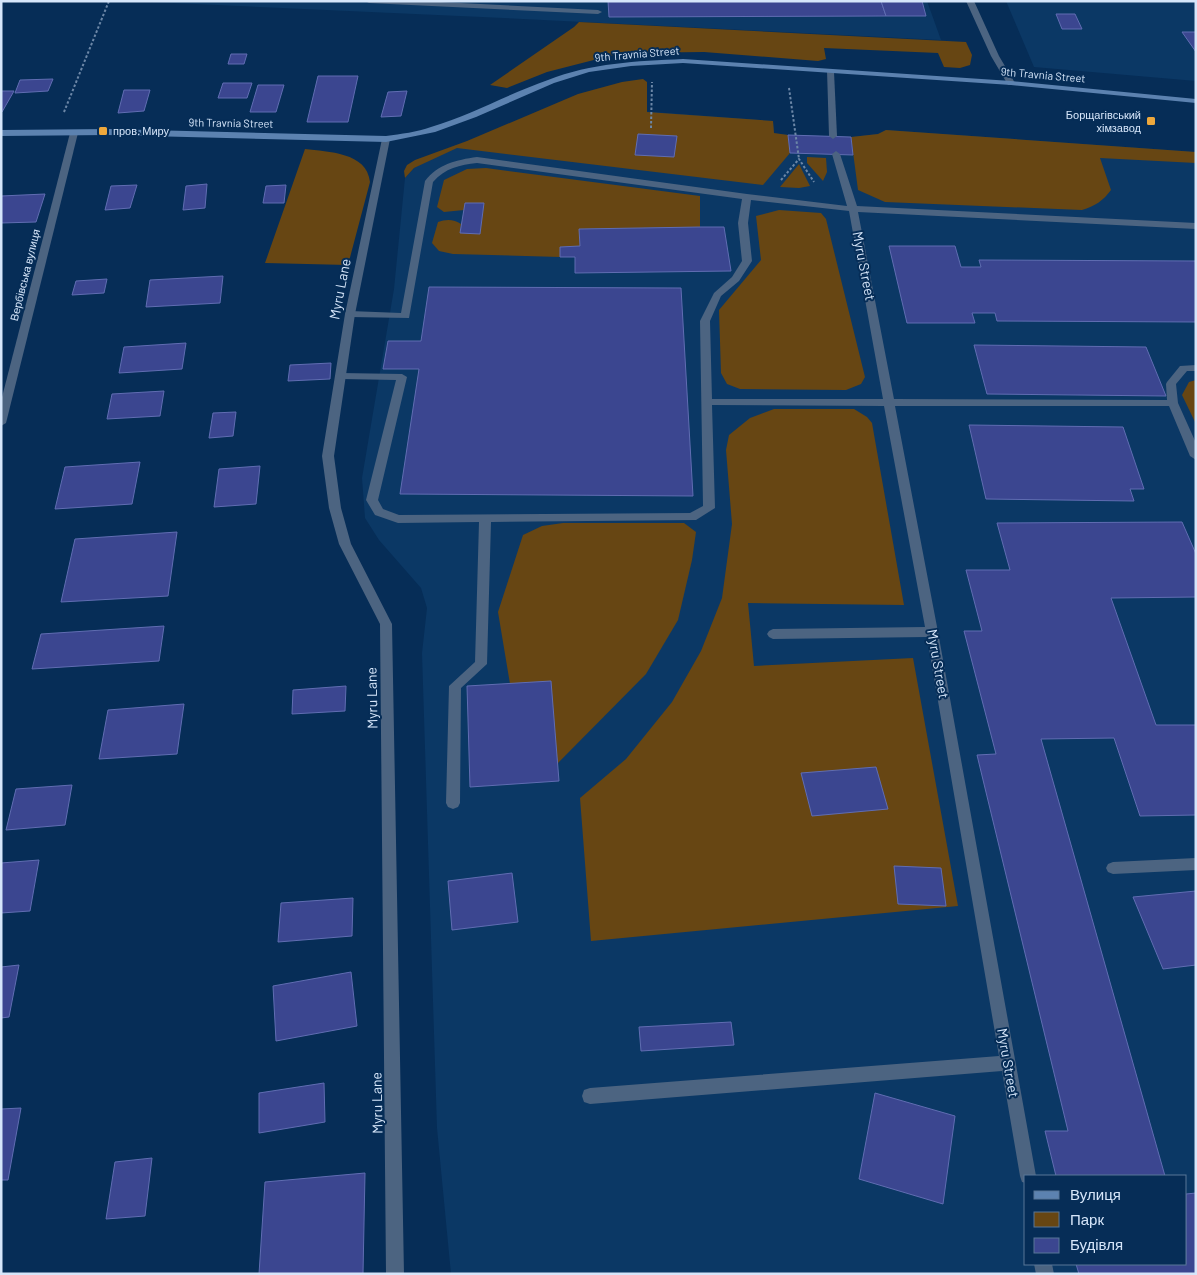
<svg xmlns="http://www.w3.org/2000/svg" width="1197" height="1275" viewBox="0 0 1197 1275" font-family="Barlow,sans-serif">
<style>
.built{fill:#0b3865;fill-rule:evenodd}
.green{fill:#674613}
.building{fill:#3b4690;stroke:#606db2}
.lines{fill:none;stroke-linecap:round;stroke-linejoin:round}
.path{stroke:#6c87a7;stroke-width:2;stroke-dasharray:2.5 2;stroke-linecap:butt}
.lane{fill:#4c6481;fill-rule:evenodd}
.street{fill:#4c6481;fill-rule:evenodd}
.secondary{fill:#5c82b0;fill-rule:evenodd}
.poi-dot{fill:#eea83c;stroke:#062d57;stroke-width:2}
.labels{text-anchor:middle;stroke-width:4;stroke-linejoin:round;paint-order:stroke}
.far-street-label{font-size:11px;fill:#d6e6fa;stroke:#062d57}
.far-poi-label{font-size:11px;fill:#d6e6fa;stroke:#062d57;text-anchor:end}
.street-label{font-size:14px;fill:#d6e6fa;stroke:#062d57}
</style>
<rect width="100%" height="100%" fill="#062d57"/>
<g class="built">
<path d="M129,1h798l14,39 -437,-22z"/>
<path d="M1006,1h190v80l-162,-14z"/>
<path d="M586,107l187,14 1,13 77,3 27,-3 8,-4 310,22v1122h-745l-14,-146 -15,-475 5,-45 -6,-20 -42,-48 -14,-22 -3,-40 32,-189 11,-111 9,-10 19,-11 114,-46zM1026,1176h160v88h-160z"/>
</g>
<g class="green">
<path d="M579,22l387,20 6,13 -2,10 -10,3 -16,-1 -6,-14 -114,-5 2,11 -8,2 -114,-9 -83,1 -74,19 -40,16 -17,-3 84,-58z"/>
<path d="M643,79l4,3v30l126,9 1,12 14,2 2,18 -27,32 -306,-37 -43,20 -9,10 -1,-7 3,-6 8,-5 52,-19 111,-47 44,-12z"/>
<path d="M886,130l310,22v11l-96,-5 11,32c-8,11 -16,16 -29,20l-197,-8 -27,-12 -7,-53 27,-3z"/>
<path d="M305,149c23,3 62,3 65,33l-22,83 -83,-2z"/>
<path d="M807,157l19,1 1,14 -4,9 -16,-18z"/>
<path d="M799,164l11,22 -11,2 -19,-1z"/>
<path d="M486,168l214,28v31l-120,2v17l-20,1v10l-107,-3 -14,-3 -7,-8 6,-21c8,-3 16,-3 23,2l-1,9h20l4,-30h-19l-1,7 -20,2 -7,-5 7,-27 23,-11z"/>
<path d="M779,210l42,3 5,6 39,158 -4,7 -15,6 -106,-1 -13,-5 -6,-11 -2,-63 42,-50 -5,-44z"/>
<path d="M1196,380v44l-14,-29 7,-13z"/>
<path d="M774,409h80l13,8 5,6 32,182 -156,-2 6,63 159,-8 45,248 -367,35 -11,-143 46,-39 46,-57 29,-51 21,-53 10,-74 -6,-74 3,-15 21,-17z"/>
<path d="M563,523h121l12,9 -4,28 -14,60 -32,54 -89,90 -47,-80 -12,-72 25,-77 19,-9z"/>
</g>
<g class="building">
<path d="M608,1h273l5,15 -277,1z"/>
<path d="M881,1h41l4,15h-40z"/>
<path d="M1056,14h19l7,15h-20z"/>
<path d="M1182,32h14v20z"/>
<path d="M231,54h16l-3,10h-16z"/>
<path d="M318,76h40l-10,46h-41z"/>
<path d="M53,79l-5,12 -33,2 5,-13z"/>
<path d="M223,83h29l-5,15h-29z"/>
<path d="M258,85h26l-8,27h-26z"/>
<path d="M124,90h26l-6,21 -26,2z"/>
<path d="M1,91h13l-12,21h-1z"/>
<path d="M407,91l-6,25 -20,1 7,-25z"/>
<path d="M638,134l39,2 -3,21 -39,-2z"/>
<path d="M788,135l63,2 2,18 -63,-2z"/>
<path d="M207,184l-2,24 -22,2 3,-24z"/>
<path d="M137,185l-7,23 -25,2 6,-24z"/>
<path d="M286,185l-2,18h-21l3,-17z"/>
<path d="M45,194l-9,28 -35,1v-27z"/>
<path d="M465,203h19l-4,31 -20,-1z"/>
<path d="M700,227h24l7,44 -156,2v-16h-15v-10l20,-1 -1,-17z"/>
<path d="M889,246h66l6,21h20l-2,-7 217,1v61l-199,-1 -2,-8h-23l3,10h-68z"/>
<path d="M223,276l-3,27 -74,4 4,-27z"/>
<path d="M107,279l-3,14 -32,2 4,-14z"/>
<path d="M429,287l252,1 12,208 -293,-2 19,-125h-36l5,-28h33z"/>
<path d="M186,343l-4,26 -63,4 5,-26z"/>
<path d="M974,345l172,2 20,49 -179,-2z"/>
<path d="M331,363l-1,16 -42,2 2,-16z"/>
<path d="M164,391l-4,25 -53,3 5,-25z"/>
<path d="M236,412l-3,24 -24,2 4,-25z"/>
<path d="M969,425l154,2 21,62h-14l4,12 -148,-2z"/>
<path d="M140,462l-8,42 -77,5 10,-42z"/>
<path d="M260,466l-4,38 -42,3 5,-38z"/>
<path d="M1182,522l14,32v43l-85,1 45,127h40v90l-56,1 -26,-78 -73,1 124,437h-109l-11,-45h23l-91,-376 19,-1 -32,-123h18l-16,-61h44l-13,-47z"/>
<path d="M177,532l-9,64 -107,6 14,-63z"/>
<path d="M164,626l-5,35 -127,8 9,-35z"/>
<path d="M551,681l8,100 -89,6 -3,-101z"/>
<path d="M346,686l-1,25 -53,3 1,-24z"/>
<path d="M184,704l-7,50 -78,5 9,-49z"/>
<path d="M876,767l12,42 -76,7 -11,-43z"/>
<path d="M72,785l-7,40 -59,5 10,-41z"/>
<path d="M39,860l-9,51 -29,2v-50z"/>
<path d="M894,866l47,2 5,38 -48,-2z"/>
<path d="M512,873l6,49 -66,8 -4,-49z"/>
<path d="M1196,891v74l-33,4 -30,-72z"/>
<path d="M353,898l-1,38 -74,6 3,-39z"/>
<path d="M19,965l-10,52 -8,1v-51z"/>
<path d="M351,972l6,54 -81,15 -3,-55z"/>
<path d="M731,1022l3,23 -93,6 -2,-24z"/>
<path d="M324,1083l1,39 -66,11v-40z"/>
<path d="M875,1093l80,23 -12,88 -84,-25z"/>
<path d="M21,1108l-13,72h-7v-71z"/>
<path d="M152,1158l-7,58 -39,3 9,-57z"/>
<path d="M365,1173l-2,101h-104l6,-92z"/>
<path d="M1196,1193v81h-117l-3,-10h110v-70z"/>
</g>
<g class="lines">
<g class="path">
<path d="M789,88l10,71"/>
<path d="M64,112l45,-111"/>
<path d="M651,128l1,-46"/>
<path d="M781,180l18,-21 15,23"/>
</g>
<g class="lane">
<path d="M365,1h56l177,9 4,2 -4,2 -229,-11z"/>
<path d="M827,70l7,2 3,64 -4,3 -4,-3z"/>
<path d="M836,151l4,3 17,52 339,17v6l-338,-17 36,187 273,1 -1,-16 1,-2 13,-16 16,-1v6h-9l-11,13 2,19 18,40v17l-6,-4 -21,-50h-274l43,226 98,544h-10v7l-4,-1 -2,-6 -18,-105 -412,33 -6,-2 -2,-6 2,-6 6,-2 409,-32 -72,-419 -154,2 -4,-2 -2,-3 2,-3 4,-2 152,-2 -41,-221 -172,-1 3,103 -19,12 -205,2 -4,142 -26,24 -1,115 -2,4 -5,2 -5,-2 -2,-4 3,-117 26,-24 4,-140 -81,1 -23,-8 -9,-15 30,-120 -55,-1 -5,-3 5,-3 61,1 5,3 -29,123 5,9 16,6 291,-2 13,-7 -3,-185 14,-28 18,-16 10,-16 -4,-38 4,-24 -265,-36c-17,2 -32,5 -44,19l-24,136 -59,-1 -5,-3 5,-3 51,2 24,-132c13,-17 31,-21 52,-24l270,37 100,12 -15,-52zM751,200l98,11 34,188h-171l-2,-78 11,-25 18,-15 13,-20 -4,-38z"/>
<path d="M1196,858v12l-83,4 -5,-2 -2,-4 2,-4 5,-2z"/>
<path d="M1034,1264h18l2,10h-18z"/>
</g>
<g class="street">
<path d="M966,1h8l25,55 16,27 -1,2h-6l-17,-29z"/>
<path d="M74,130l4,3 -72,290 -5,3v-25l69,-268z"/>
<path d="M386,136l4,3 -35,175 -21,142 7,52 10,36 41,80 12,650h-18l-6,-650 -41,-80 -10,-36 -7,-52 23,-142 37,-175z"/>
</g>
<path class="secondary" d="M683,59l328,22 185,18v4l-185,-18 -328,-22 -52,3 -42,6 -35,11 -78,34 -41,15 -49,10 -278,-7 -107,1v-6l107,-1 278,7c15,-2 31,-4 45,-9 40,-12 77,-33 117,-47 43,-17 89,-19 135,-21z"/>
</g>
<g class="poi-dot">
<rect x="1146" y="116" width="10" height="10" rx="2.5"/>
<rect x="98" y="126" width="10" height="10" rx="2.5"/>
</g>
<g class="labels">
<g class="far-street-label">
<text transform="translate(637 54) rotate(-5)" y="4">9th Travnia Street</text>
<text transform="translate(1043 75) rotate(5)" y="4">9th Travnia Street</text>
<text transform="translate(231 123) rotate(1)" y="4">9th Travnia Street</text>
<text transform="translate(25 275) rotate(-76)" y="4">Вербівська вулиця</text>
</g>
<g class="far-poi-label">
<text x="1141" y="119">Борщагівський<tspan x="1141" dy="13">хімзавод</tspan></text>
<text x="113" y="135" text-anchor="start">пров. Миру</text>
</g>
<g class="street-label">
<text transform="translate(864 266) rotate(79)" y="5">Myru Street</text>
<text transform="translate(340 289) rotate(-79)" y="5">Myru Lane</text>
<text transform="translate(938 664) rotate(80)" y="5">Myru Street</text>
<text transform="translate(372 698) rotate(-91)" y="5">Myru Lane</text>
<text transform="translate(1008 1063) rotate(80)" y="5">Myru Street</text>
<text transform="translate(377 1103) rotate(-91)" y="5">Myru Lane</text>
</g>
</g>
<rect width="1197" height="1275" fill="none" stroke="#d6e6fa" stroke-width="5"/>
<rect x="1024" y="1175" width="162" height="90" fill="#062d57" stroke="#597798"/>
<rect x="1034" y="1191" width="25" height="8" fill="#5c82b0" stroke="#597798"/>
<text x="1070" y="1200" font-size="15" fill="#d6e6fa">Вулиця</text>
<rect x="1034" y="1212" width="25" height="15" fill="#674613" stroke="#597798"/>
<text x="1070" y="1225" font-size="15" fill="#d6e6fa">Парк</text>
<rect x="1034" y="1238" width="25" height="15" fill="#3b4690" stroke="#597798"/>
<text x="1070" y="1250" font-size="15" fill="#d6e6fa">Будівля</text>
</svg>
